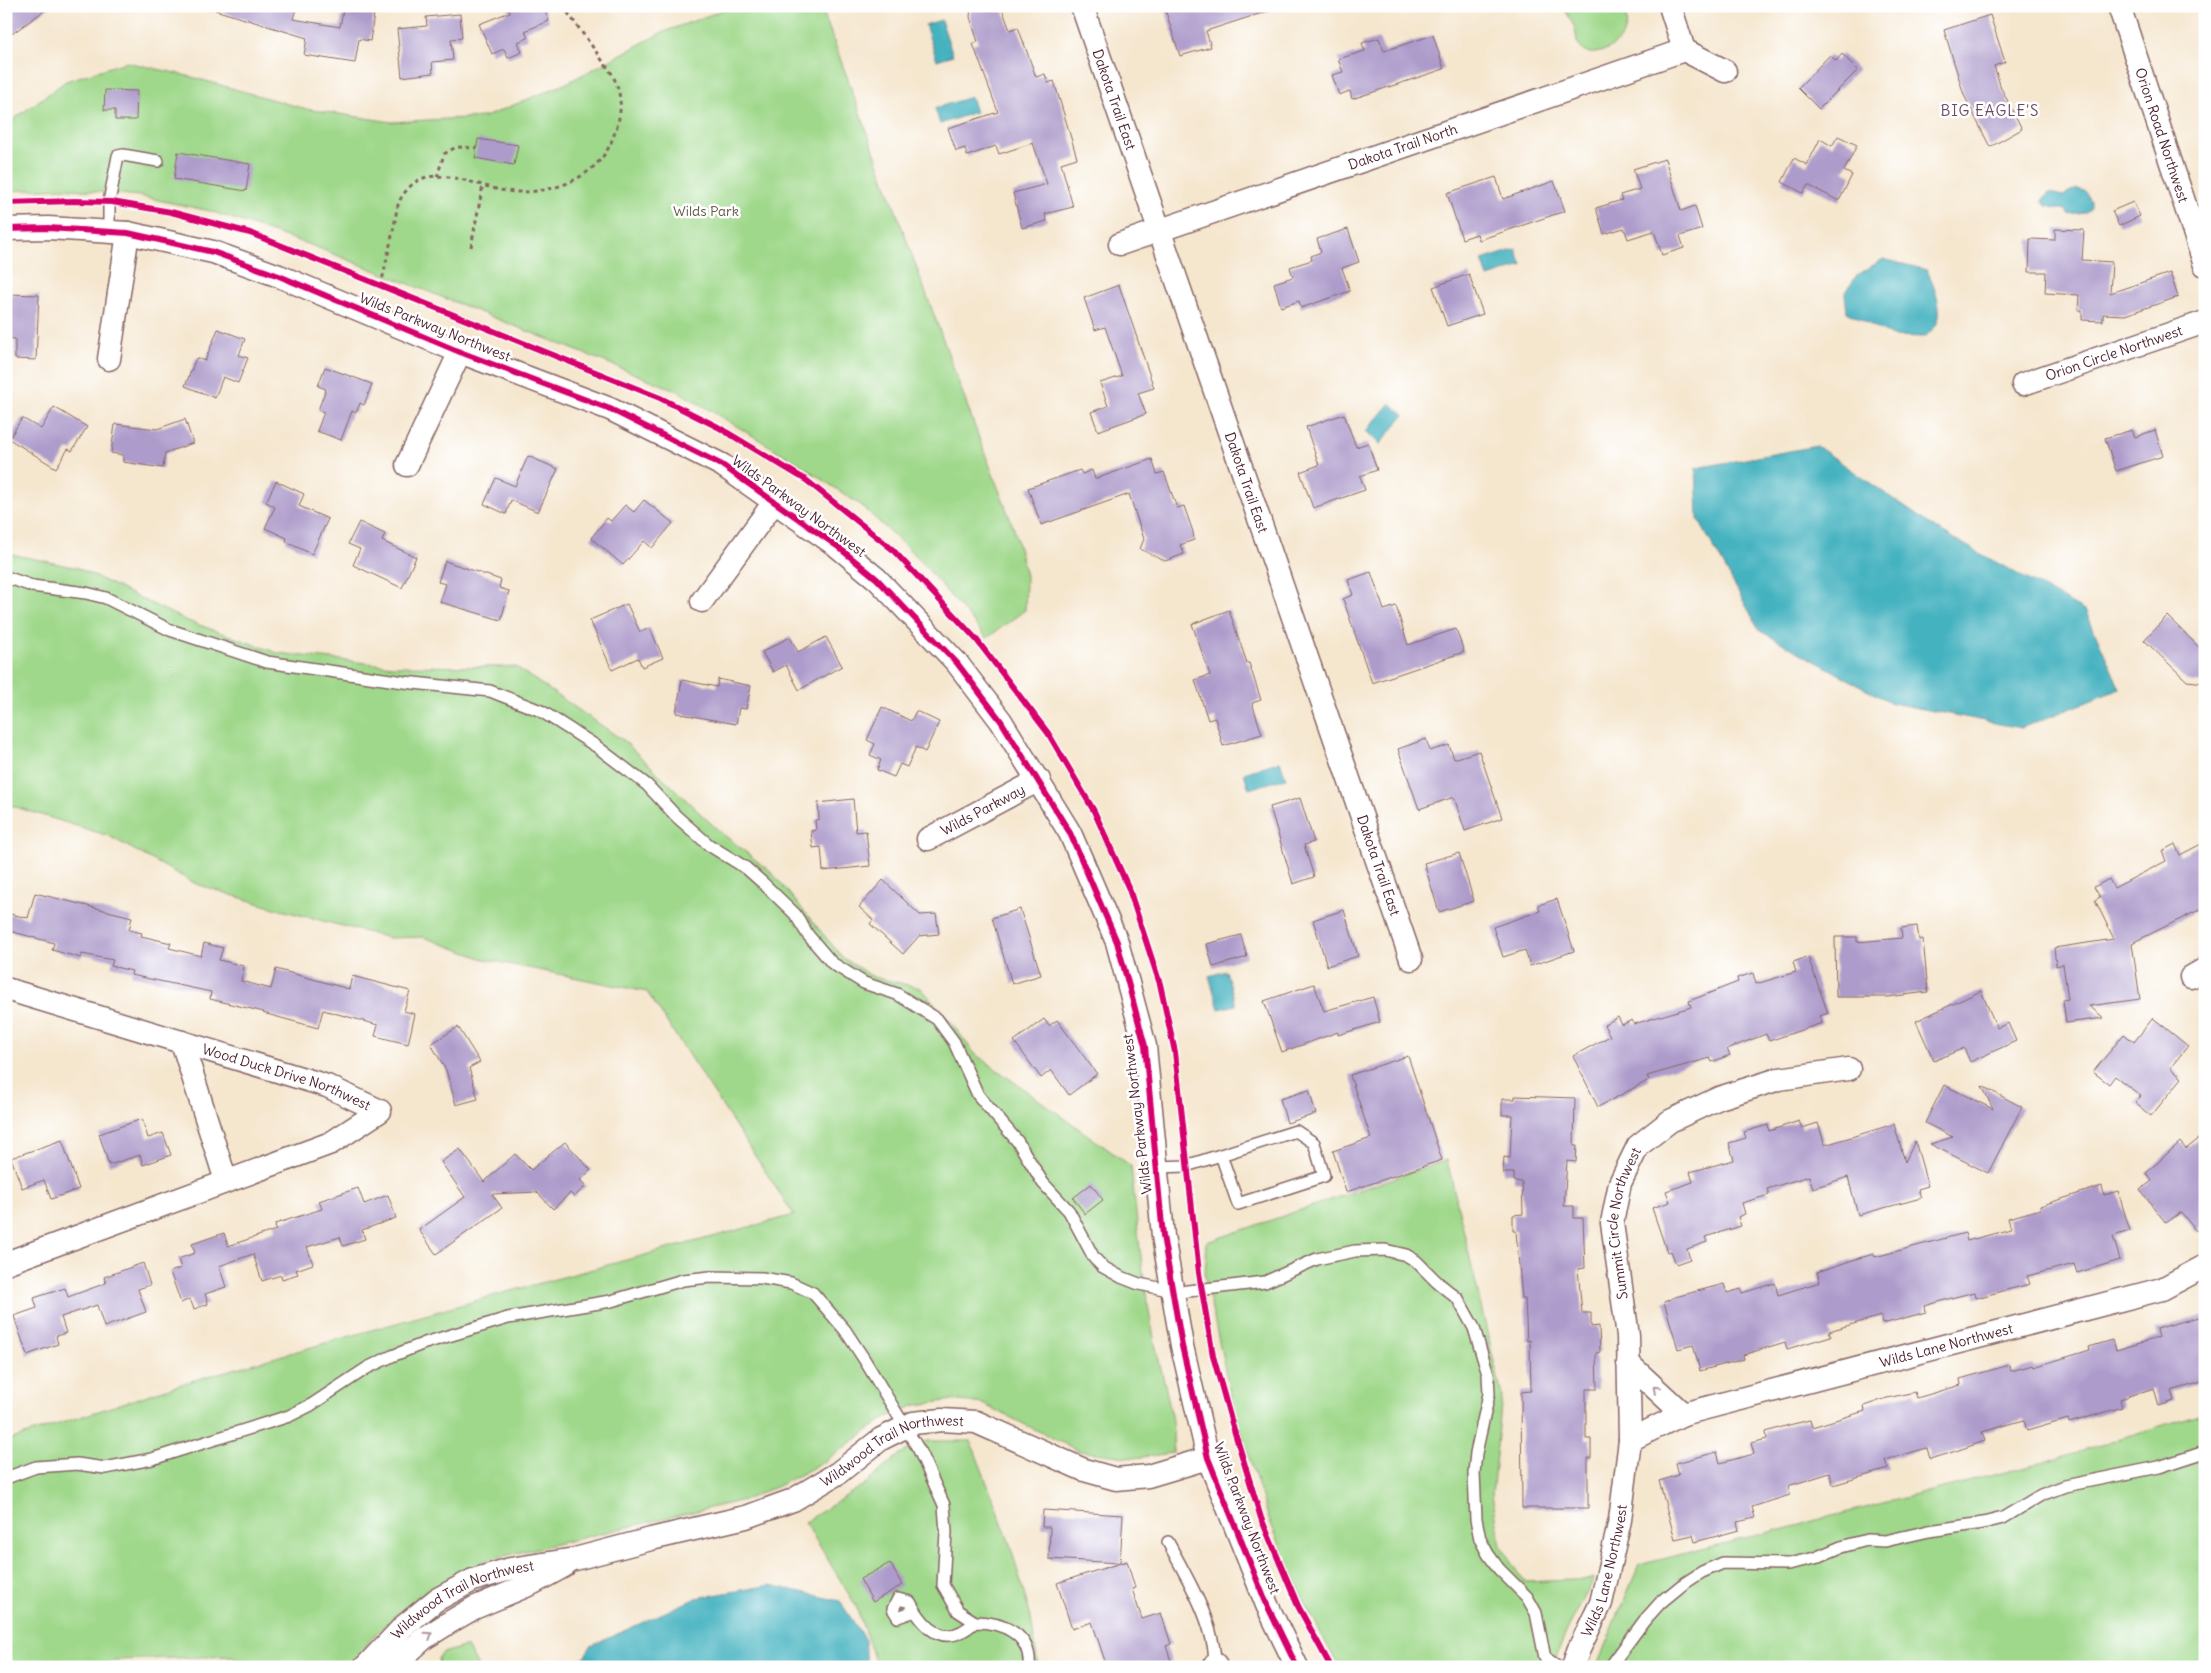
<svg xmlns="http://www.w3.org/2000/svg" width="2211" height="1673" viewBox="0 0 2211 1673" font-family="Delius,sans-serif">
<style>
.green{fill:#9fd88a;stroke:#747c5a}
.water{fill:#44b2c0;stroke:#476876}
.building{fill:#ad9bcb}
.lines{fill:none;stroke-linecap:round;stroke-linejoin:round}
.service-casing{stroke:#866564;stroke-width:14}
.minor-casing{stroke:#866564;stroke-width:25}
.path{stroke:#866564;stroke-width:3;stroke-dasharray:4 4;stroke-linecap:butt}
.service{stroke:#fff;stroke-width:11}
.minor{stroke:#fff;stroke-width:22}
.cycleway-casing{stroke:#fff;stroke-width:9}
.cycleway{stroke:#d6006c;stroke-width:6}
.oneway{stroke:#ae9aa0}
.labels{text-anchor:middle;stroke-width:5;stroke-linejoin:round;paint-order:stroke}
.street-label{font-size:14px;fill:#4a1f2b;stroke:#fff}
.park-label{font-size:14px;fill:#645648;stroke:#fff}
.neighbourhood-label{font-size:15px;letter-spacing:1px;fill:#6d4a63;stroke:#fff}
</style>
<rect width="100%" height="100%" fill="#fff"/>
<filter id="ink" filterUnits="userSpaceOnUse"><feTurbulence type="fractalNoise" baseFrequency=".02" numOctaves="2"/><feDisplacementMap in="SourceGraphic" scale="10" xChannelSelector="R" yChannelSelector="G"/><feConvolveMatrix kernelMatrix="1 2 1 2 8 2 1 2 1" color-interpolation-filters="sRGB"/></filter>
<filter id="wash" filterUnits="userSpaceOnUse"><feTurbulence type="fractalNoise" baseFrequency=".0096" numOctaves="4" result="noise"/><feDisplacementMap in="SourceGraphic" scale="20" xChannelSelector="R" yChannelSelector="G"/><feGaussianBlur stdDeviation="1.12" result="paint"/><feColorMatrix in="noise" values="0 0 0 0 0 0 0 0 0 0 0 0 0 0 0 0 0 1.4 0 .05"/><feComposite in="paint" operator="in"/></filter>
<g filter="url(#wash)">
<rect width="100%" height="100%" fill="#f5e6ce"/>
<g class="green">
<path d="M734,6h87l158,432 35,91 12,47 -1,34 -38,28 -70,-81 -55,-51 -64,-43 -120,-72 -362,-144 -106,-36 -71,-15 -76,-8 -57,3v-66l60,-44 60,-19 62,14 118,33 85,13 94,-5 82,-34 94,-50z"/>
<path d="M1563,6h57c18,19 -3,44 -25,47 -3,1 -8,-1 -12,-2l-6,-9 -2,-14z"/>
<path d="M11,554l67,14 107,52 93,33 115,13 123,1 108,74 94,89 54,43 71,85 30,19 48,11 32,37 22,29 156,112c6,56 11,112 22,167 7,39 23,80 20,120l-39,5 -55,-7 -96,-47 -30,-4 -37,5 -29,12 -65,46 -44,23 -34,14 -257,60c-63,26 -97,54 -140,107h-102l-13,-11 -116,4 -17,7h-93v-226l185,-60 305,-86 298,-80 -147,-223 -163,-33 -61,-22 -34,1 -112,-29 -81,-25 -87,-48 -103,-32v-249z"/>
<path d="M1447,1160l55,236 -10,98 9,52 24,36 69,-3 -29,55 -12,33h-214l-34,-63 -36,-85 -35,-108 -29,-134 2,-35z"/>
<path d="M2205,1412v255h-609l43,-102 403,-102z"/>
<path d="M927,1441h44l39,103 21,74 7,49h-161l-21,-61 -51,-84 63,-40 32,-28z"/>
<path d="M467,1646l11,21h-39l-1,-9 5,-5z"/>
</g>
<g class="water">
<path d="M941,20l12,35 -16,5 -12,-35z"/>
<path d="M971,97l5,15 -36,12 -5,-16z"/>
<path d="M2077,189l9,3 5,9v7l-6,5 -16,2 -3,-5 -20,-4 -4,-6 7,-7 14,3z"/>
<path d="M1516,249l6,17 -34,11 -6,-17z"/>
<path d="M1883,259l44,11c6,14 18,42 9,55 -3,5 -8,9 -11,12l-33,-1 -45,-24 -2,-18 11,-18z"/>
<path d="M1390,403l14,12 -24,29 -14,-13z"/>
<path d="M1817,446l121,84 148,82 34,77 -99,39 -129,-25 -132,-72 -62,-112 -2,-51z"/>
<path d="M1280,761l6,17 -37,11 -5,-16z"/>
<path d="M1226,971l10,34 -17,4 -10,-33z"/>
<path d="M771,1585l69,16 25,39 2,27h-289l13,-21 105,-48z"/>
</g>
<g id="blocks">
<g class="building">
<path d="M6,6h45l-45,32z"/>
<path d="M216,6h81l-4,13 47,8 3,-17 31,4 -4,27 -11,-2 -4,24 -51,-8 3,-17 -92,-28z"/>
<path d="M507,6h36l6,15 -24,10 3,7 -10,4 4,10 -14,6 -4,-9 -12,5 -13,-30 31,-12z"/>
<path d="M971,6h30l9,24 8,-3 18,50 9,-3 3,9 6,-2 23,77 -16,5 12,44 -28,7 2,7 -25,7 -9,-35 34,-9 -14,-41 -34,11 -3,-8 -29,10 -2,-8 -9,3 -8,-23 50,-16 -25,-68 5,-2 -8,-25z"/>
<path d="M1164,6h106l1,4 -65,21 5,16 -31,9z"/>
<path d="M460,14l2,24 -11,1 2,21 -21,2 1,11 -31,4 -5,-48 30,-3 -1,-9z"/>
<path d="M1990,15l15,47 -11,4 7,22 21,41 -32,18 -26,-52 -20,-65z"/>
<path d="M1433,35l11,34 -92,30 -2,-8 -11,4 -7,-20 11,-3 -5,-13 27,-8 -3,-8 17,-5 5,13z"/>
<path d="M1842,54l16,16 -39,39 -21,-21 32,-33 6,6z"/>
<path d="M105,90l32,1 -1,29h-21v-10h-11z"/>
<path d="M1838,136l19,9 -13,26 8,4 -13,26 -31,-16 -5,8 -21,-11 12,-24 13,7 13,-26 12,7z"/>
<path d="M478,139l40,6 -4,20 -39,-7z"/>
<path d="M178,152l72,12 -4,27 -72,-12z"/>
<path d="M1665,159l16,52 14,-5 7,23 -22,7 4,12 -22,7 -8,-24 -26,8 -4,-11 -20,6 -8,-26 26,-8 -2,-5 20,-6 -7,-20z"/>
<path d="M1496,177l7,22 51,-18 11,30 -86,29 -2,-6 -15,5 -15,-46z"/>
<path d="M2133,202l7,14 -21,10 -7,-15z"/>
<path d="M1348,229l11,33 -17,6 8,23 -49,17 -2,-7 -18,6 -7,-24 19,-6 -3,-10 22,-7 -1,-4 10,-4 -4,-13z"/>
<path d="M2055,229l29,1 -2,30 30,2 -2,31 60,-20 8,24 -53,18 -22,-1v7l-21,-1v-10h-4l1,-15 -34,-2 1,-21h-17l1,-33 25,1z"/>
<path d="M1469,274l14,40 -36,12 -14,-39z"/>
<path d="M1119,285l35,103 -16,5 8,21 -48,17 -7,-19 17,-6 -8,-23 22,-7 -17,-49 -10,3 -11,-32z"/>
<path d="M6,294l33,1 -3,65 -21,-1v-20l-9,-1z"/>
<path d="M218,329l27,10 -6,16 9,3 -10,25 -15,-6 -8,21 -30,-12 11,-28 9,3z"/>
<path d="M325,367l47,17 -8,21 -4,-2 -4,10 -4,-2 -11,29 -24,-9 7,-19 -6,-2 8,-21 -8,-3z"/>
<path d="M54,407l33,20 -15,24 -4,-2 -12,19 -47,-29 13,-21 19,11z"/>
<path d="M1344,414l12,33 12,-4 9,27 -17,6 5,14 -52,18 -13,-36 19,-7 -13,-38z"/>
<path d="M185,419l8,24 -28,10 -2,15 -40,-6v-7l-12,-2 4,-29 42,5z"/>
<path d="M2132,430l3,7 20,-7 8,26 -47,15 -11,-33z"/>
<path d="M528,456l30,13 -20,43 -27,-12 -5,14 -22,-10 12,-26 19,8z"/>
<path d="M1152,459l5,15 7,-2 13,36 7,-2 9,26 1,8 -14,5 4,9 -19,7 -25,-12 4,-10 -15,-45 -88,31 -13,-37 52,-18 2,4 10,-4 3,9z"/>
<path d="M276,481l28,13 -5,12 29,13 -16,35 -26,-12 1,-4 -22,-10 10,-21 -9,-5z"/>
<path d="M644,500l29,23 -21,25 -8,-7 -21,24 -32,-27 16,-20 4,3 14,-16 9,7z"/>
<path d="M359,522l26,12 -3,7 34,16 -14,31 -49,-23 7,-16 -12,-5z"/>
<path d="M445,561l56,19 -2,8 10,3 -8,29 -61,-18 6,-18 -8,-2z"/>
<path d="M1371,572l13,38 12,-4 12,39 48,-16 8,23 -92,31 -29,-84 10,-4 -5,-15z"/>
<path d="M627,604l13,28 10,-4 13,30 -21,9 -4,-9 -26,12 -22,-50z"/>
<path d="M1229,610l18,53h2l12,37 -9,3 10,31 -39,12 -8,-28 -7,2 -13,-40 15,-5 -18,-51z"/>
<path d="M2167,616l38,37v30l-18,-2 -43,-41z"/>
<path d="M790,637l8,15 28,-15 16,29 -43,24 -13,-25 -13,7 -11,-20z"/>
<path d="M718,679l33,7 -5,23 -7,-1 -3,16 -60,-11 6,-33 35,7z"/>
<path d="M882,707l29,14 5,-10 23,11 -14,30 -9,-5 -9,20 -7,-3 -6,13 -17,-7 4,-10 -11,-5 5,-11 -8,-4z"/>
<path d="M1426,739l4,12 19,-6 5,14 25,-8 23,67 -37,13 -11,-34 -35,12 -21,-60z"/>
<path d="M1300,798l14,44 -10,3 10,32 -21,7 -23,-77z"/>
<path d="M853,799l3,33 10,-1 4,35 -47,5 -2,-24 -8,1 -2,-17 5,-1 -1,-10 4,-1 -1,-16z"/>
<path d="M2205,842v65l-73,36 8,56 -51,7 15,12 -38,5 -3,-23 5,-1 -5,-35 -7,2 -2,-18 60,-9 -19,-39 5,-3 -6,-10 15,-8 5,9 52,-27 -4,-10 13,-7 5,11z"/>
<path d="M1459,853l15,48 -35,11 -15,-49z"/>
<path d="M883,880l37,35 16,-1 3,20 -20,2 -16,18 -33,-30 3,-4 -14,-13z"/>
<path d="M35,893l97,24 -3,13 13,3 -1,3 30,7 -2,5 32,8 3,-13 19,5 -4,12 25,6 -3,15 30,8 5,-20 73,20 3,-13 58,15 -6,20 11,3 -7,30 -33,-8 3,-11 -55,-15 -5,18 -55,-15 1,-1 -54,-13 1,-7 -80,-17 1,-4 -21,-5 2,-6 -31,-6 -1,4 -29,-8 2,-7 -48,-13v-17l22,5z"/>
<path d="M1557,899l17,52 -44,15 -5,-16 -22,7 -10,-30 47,-16 -2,-6z"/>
<path d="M1020,909l21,66 -29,9 -20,-66z"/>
<path d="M1344,910l14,46 -31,10 -14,-46z"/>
<path d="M1917,926l2,14 4,-1 5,53 -41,5h-51l-1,-60h22v5l45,-4 -1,-10z"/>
<path d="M1241,935l6,22 -34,10 -6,-23z"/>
<path d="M1808,957l20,56 -8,3 2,7 -53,18 -3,-7 -39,15 3,6 -18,7 -2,-4 -63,18 2,4 -51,27 -25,-51 37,-20 -6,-11 14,-8 4,8 10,-5 2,4 57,-17 -2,-6 49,-19 -1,-4 16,-5 3,11 40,-12 -3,-10z"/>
<path d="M1314,984l10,27 49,-14 7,25 -42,13v-3l-56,20 -18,-51z"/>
<path d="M1981,991l16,37 11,-5 8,18 -46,21 -6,-14 -30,13 -18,-40z"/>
<path d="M2153,1018l35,28 -18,22 12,10 -31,38 -16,-13 6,-7 -26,-20 -6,8 -16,-12 31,-38 10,8z"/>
<path d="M1044,1019l5,7 8,-6 40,54 -28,21 -18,-25 -10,8 -27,-37z"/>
<path d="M458,1027l22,35 -11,6 9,31 -22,6 -10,-35 -15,-26z"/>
<path d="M1408,1056l34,104 -96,32 -13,-41 38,-13 -21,-63z"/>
<path d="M1944,1085l49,24 -11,-23 40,21 -34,66 -58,-29 23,-7 -28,-14z"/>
<path d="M1309,1090l7,24 -29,9 -7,-24z"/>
<path d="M1515,1096l60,2 -1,48h3l-1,16 -9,-1 -3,45h10v12h9l2,50 -7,1 4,44h9v14l8,-1 1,26 -4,1 1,36h-11v50h5v19h-3v50h-66l-1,-116 10,-1 -1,-51 -3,1 -2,-42h-3l-6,-68h-3v-16l10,-1 -1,-32 -8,-1v-8h-11l1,-16 6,1 2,-43h-10v-16h13z"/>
<path d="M142,1119l6,19 15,-5 8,22 -28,10 -3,-10 -31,10 -10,-31z"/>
<path d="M1799,1121l3,7 16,-5 7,22 69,-21 11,38 10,-21 13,45 -10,3 3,9 -63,17 -10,-38 -35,11 -4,-12 -42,13 2,6 -27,8 3,11 -7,3 3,9 -36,11 2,5 -20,7 3,10 -14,5 -5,-13 -4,1 -15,-44 18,-6 -4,-11 27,-9 -3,-10 44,-12 -5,-17 17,-5 -2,-6 24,-7 1,6z"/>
<path d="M2205,1134v90l-9,7 -15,-19 -15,11 -26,-33 12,-9 -6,-8 34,-31 6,7z"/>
<path d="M62,1140l17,49 -28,10 -7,-19 -22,8 -11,-30z"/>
<path d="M565,1142l26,28 -11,10 6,6 -12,11 -4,-4 -17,16 -16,-17 -45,2 10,14 -66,46 -17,-24 46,-33 -24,-35 19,-13 24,33 31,-28 16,16z"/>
<path d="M1091,1184l12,16 -18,14 -12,-16z"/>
<path d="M2102,1186l2,9 14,-4 12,40 -17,5 7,24 -43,13 -3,-9 -47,12 3,8 -54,14 -1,-6 -20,5 -30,9 1,6 -43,12 -2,-8 -52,15 2,5 -44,13 -2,-7 -42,13 1,4 -44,12 -7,-26 -15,4 -14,-47 11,-5 49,-13 3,9 14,-4 1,4 33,-10 3,12 42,-13 -3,-10 42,-14 15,-4 1,3 90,-24 2,8 44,-12 -3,-11 33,-9 -1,-3z"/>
<path d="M358,1188l6,16 24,-9 8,23 -34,12 3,9 -22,7 -3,-9 -33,10 6,17 -17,6 2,4 -16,5 -1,-4 -19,6 -9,-27 -34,12 7,21 -21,7 3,10 -14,5 -4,-10 -9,4 -11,-31 11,-4 -3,-9 17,-6 -3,-9 32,-11 4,13 48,-16 -1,-6 47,-15 -3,-8z"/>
<path d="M143,1263l7,22 -12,4 8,23 -42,15 -7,-22 -36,12 5,16 -10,3 2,8 -31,11 -13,-39 23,-8 -3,-10 31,-10 3,9 38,-14 -2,-6z"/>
<path d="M2205,1315v66l-34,10 3,10 -15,5 -5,-18 -34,11 2,8 -53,16 -1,-4 -41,12 -3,-11 -42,12 3,9 -38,13 -17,5 -3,-11 -42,12 3,9 -55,16 -3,-12 -42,13 2,9 -38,12 3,11 -18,4 2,8 -44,12 -2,-7 -18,4 -16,-58 20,-6 -3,-12 41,-11 3,11 34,-9 -3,-11 16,-4 -1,-7 23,-7 21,-5 2,7 53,-16 -1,-5 23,-8 28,-6 2,6 44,-13 -1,-6 49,-14 2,6 22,-6 1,2 56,-17 -1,-3 24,-7 3,10 42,-12 -2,-9z"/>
<path d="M1043,1510l80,5 -3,48 -71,-4 1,-32h-8z"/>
<path d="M1127,1561l8,27 -3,1 10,30 19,-6 10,31 -5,2 7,21h-66l-15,-45 -20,7 -15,-46z"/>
<path d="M890,1563l12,22 -29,17 -13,-23z"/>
</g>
</g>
</g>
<g filter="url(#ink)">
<use href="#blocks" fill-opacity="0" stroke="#866564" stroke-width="1"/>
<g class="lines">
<defs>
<g id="service">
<path d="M109,232v-30l9,-46 5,-1 35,6"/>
<path d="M6,577l26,9 54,7 20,5 64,32 97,32 137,20 86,9 51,20 55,35 51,39 30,32 32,28 37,23 17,15 32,31 13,21 24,28 32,20 33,11 40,25 17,23 24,53 40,47 25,41 26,28 25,47 9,9 18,10 18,7 40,8 86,-10 52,-23 38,-8 30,-1 21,5 10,6 21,21 21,17 16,29 9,30 5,16 1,20 -13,59 -2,20 2,46 4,20 8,15 11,15 28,28 9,16 9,45 14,9"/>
<path d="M1157,1167l29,-1 110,-35 18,12 10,33 -86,28 -17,-49"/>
<path d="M6,1478l30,-11 41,-3 28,4 47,-9 137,-43 22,-11 56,-37 25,-12 33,-13 83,-25 103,-17 72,-21 27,-3 52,1 29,5 22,10 32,37 19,29 55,91 25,55 2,27 -3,53 15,26 17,11c-29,27 -49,9 -65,-20l-12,-3 -5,10 5,8 17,-6"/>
<path d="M1168,1542c19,36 47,81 47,122"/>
<path d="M975,1622c27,0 57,12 54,45"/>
<path d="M1610,1667l34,-46 16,-18 22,-18 20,-13 21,-9 65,1 27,-6 26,-11 26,-7 18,1 44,-10 54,-8 20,-5 38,-23 24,-9 94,-19 46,-15"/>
</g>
<g id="minor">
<path id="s1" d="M1082,6l329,953"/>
<path d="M1670,6l14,44"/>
<path id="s2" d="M2119,6l86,259"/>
<path d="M1684,50l41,21"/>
<path d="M6,229l42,-1 80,5 85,19 66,24 181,76 150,57 112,56 115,81 40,33 80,84 44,58 69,112 47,109 28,104 18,190 19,110 26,112 59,147 30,62"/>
<path id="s3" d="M1120,244l564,-194"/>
<path d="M109,359l19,-126"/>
<path id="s4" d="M2023,384l182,-62"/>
<path d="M407,465l53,-113"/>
<path d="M702,601l73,-100"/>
<path id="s5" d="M928,839l111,-59"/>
<path d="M2191,977l14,-8"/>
<path id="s6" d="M6,989l321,97 53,25 -49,32 -325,120"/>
<path d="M182,1042l44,139"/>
<path d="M1628,1363l55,51"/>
<path id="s7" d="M1630,1440l53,-26 479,-125 43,-23"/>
<path d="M1215,1664l1,3"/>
<path id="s8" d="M365,1667l39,-41 32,-26 37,-20 37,-11 65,-10 76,-20 95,-22 47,-17 45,-27 43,-34 32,-16 29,-3 34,2 108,48 32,9 32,-3 60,-18"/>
<path d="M392,1667l31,-28 27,-17 24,-14 59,-25 31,-17"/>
<path id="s9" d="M1573,1667l5,-16 23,-48 19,-83 10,-80 -2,-104 -16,-113 8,-40 18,-37 32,-25 49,-23 60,-19 70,-10"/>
</g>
</defs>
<use href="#service" class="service-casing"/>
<use href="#minor" class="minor-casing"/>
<g class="path">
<path d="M437,177l7,-23 12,-7 21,1"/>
<path d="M471,247l12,-62"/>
<path d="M381,286c4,-20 9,-40 13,-60 2,-8 2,-18 6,-26 4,-8 13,-18 21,-21 21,-9 58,6 79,11 42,8 96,-8 112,-50 10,-24 12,-43 0,-66l-49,-68"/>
</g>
<use href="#service" class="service"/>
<use href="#minor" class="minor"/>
<defs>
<g id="cycleway">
<path d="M6,203l69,-2 37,1 59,10 79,21 410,165 58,29 88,53 86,69 84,90 72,94 46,78 35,78 31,95 15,68 24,221 14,83 18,64 30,98 37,88 33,61"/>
<path d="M6,229l42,-1 80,5 85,19 66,24 181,76 150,57 112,56 115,81 40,33 80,84 44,58 69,112 47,109 28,104 18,190 19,110 26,112 59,147 30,62"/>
</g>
</defs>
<use href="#cycleway" class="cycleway-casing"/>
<use href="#cycleway" class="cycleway"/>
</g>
<defs><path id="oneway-chevron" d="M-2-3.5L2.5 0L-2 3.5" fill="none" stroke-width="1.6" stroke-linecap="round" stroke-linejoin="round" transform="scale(1.25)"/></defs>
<g class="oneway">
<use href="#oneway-chevron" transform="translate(1656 1389) rotate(-137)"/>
<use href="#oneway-chevron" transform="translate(429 1635) rotate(-34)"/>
</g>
</g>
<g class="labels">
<g class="street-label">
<text dy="5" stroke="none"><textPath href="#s1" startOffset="99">Dakota Trail East</textPath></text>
<text dy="5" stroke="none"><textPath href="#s2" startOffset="136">Orion Road Northwest</textPath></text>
<text dy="5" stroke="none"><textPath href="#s3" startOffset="299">Dakota Trail North</textPath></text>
<text transform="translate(435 327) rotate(22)" y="5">Wilds Parkway Northwest</text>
<text dy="5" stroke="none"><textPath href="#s4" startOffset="96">Orion Circle Northwest</textPath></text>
<text dy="5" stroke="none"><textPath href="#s1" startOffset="504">Dakota Trail East</textPath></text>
<text transform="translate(799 506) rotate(36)" y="5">Wilds Parkway Northwest</text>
<text dy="5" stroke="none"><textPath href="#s5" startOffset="62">Wilds Parkway</textPath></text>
<text dy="5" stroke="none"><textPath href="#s1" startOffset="909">Dakota Trail East</textPath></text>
<text dy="5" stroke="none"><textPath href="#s6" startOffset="294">Wood Duck Drive Northwest</textPath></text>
<text transform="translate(1137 1114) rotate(-97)" y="5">Wilds Parkway Northwest</text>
<text dy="5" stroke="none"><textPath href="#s9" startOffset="455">Summit Circle Northwest</textPath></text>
<text dy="5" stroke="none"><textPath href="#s7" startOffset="331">Wilds Lane Northwest</textPath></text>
<text dy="5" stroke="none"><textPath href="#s8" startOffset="584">Wildwood Trail Northwest</textPath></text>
<text transform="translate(1247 1518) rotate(69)" y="5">Wilds Parkway Northwest</text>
<text dy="5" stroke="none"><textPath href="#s9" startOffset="102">Wilds Lane Northwest</textPath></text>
<text dy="5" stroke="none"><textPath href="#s8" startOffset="122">Wildwood Trail Northwest</textPath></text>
</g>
<g class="park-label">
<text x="706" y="216">Wilds Park</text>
</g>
<g class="neighbourhood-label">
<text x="1990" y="116">BIG EAGLE'S</text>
</g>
</g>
<rect width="2211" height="1673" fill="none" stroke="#fff" stroke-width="25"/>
</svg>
